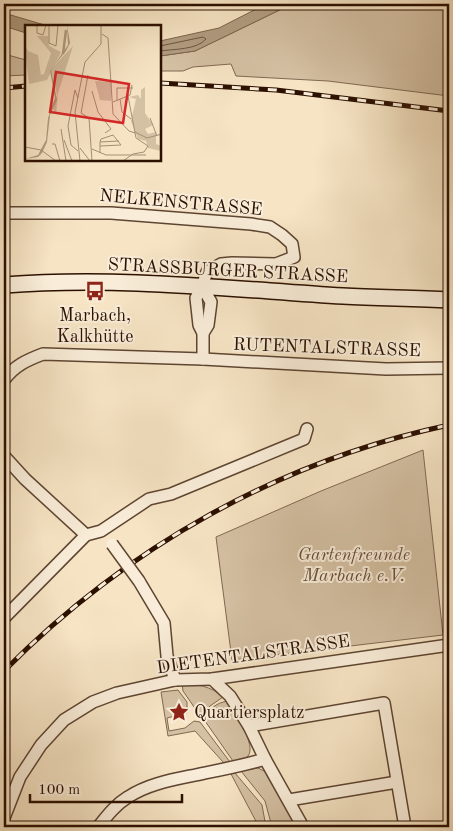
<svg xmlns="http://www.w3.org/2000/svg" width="453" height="831" viewBox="0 0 453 831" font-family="'Old Standard TT',serif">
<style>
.green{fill:#d4c0a3;stroke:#806852}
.water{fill:#b19c81;stroke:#7c644d}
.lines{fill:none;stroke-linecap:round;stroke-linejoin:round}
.shore{stroke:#6e5640;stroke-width:1}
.street-casing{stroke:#5e4531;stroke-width:14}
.secondary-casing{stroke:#2c1000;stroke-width:18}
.street{stroke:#f9edd9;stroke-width:11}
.secondary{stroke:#f9edd9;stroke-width:15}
.rail-casing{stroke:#2c1000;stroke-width:5}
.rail{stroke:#f9edd9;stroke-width:3;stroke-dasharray:9;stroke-linecap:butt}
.street-bridge-casing{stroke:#5e4531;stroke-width:14;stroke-linecap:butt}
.street-bridge{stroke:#f9edd9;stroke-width:11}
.labels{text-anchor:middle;stroke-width:4;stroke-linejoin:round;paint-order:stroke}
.street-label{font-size:18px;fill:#2c1000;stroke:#f9edd9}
.poi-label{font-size:18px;fill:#2c1000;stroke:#f9edd9}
.park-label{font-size:18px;font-style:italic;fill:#674e39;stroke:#f9edd9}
.inset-river{fill:none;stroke:#b19c81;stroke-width:2.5}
.inset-road{fill:none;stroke:#a58f76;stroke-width:1}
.view{fill:#d62828;fill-opacity:0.15;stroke:#d62828;stroke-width:2.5}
.inset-edge{fill:none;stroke:#2c1000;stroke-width:2.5}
</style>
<rect width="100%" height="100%" fill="#f6e4c4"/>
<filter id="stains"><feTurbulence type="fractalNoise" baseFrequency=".004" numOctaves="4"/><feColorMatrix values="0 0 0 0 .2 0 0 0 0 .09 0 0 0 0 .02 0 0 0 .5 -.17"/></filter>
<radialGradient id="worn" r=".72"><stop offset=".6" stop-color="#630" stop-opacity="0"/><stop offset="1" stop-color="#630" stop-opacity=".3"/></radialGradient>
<g class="green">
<path d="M292,4h157v92l-121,-15 -92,-5 -5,-12 -38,3 -10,4h-23v-15l35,-5z"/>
<path d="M4,54l22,6v15l-22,1z"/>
<path d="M423,450l20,185 -211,25 -16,-123 105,-46z"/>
<path d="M182,684c15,0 29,2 41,13l-13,9 -9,11 -18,-26z"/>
<path d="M178,690l9,12v11l-20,5 2,13 16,-3 9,-7 6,1 30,40 -6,1 -29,-32 -27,5 -7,-44z"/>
<path d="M228,701c6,11 29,44 20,55 -3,4 -10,4 -15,5l-28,-40c4,-12 10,-18 23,-20z"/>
<path d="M258,768l8,4 26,45 2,10h-22l-7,-26 -24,-30z"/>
<path d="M235,773l27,32 4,22h-7l-28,-53z"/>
</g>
<g class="water">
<path d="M266,4h26l-97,47 -35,5v-15l59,-13z"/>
<path d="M4,13l44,13h-22v7l-22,-7z"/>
</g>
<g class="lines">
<path class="shore" d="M160,46l43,-9 3,2c-9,11 -33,10 -46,12"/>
<defs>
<g id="street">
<path d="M4,213h107l140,11 19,3 12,8 10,9 2,13 -18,7 -44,-1 -11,1 -14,8 -5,14 -6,12 3,27 4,8v26"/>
<path d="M202,286l9,16 -3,23 -5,8"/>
<path d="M4,380c10,-14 23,-20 39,-26l160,5 183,10 63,-1"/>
<path d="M4,456l21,23 61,56"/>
<path d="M139,581l25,42 3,33 8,24"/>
<path d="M4,618l82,-83 15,-4 48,-32 22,-5 133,-55 3,-10"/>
<path d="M212,679l18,17 19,30 16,33 38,68"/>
<path d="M249,726l135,-23 21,124"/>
<path d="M289,800l108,-18"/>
<path d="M4,818l16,-41 21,-32 23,-25 29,-18 24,-9 58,-13 37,-1 237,-34"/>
<path d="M98,827c9,-11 17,-22 30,-30 23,-15 50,-18 77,-24 20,-4 40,-8 60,-14"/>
</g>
<path id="secondary" d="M4,285c113,-9 226,4 339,11 35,2 71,2 106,4"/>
</defs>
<use href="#street" class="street-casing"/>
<use href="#secondary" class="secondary-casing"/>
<use href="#street" class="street"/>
<use href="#secondary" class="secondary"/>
<defs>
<g id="rail">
<path d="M160,83l116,7 173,21"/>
<path d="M4,88l22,-2"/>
<path d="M4,671c122,-123 275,-210 445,-246"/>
</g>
</defs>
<use href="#rail" class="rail-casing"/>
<use href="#rail" class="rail"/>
<defs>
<path id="street-bridge" d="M112,544l27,37"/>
</defs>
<use href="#street-bridge" class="street-bridge-casing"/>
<use href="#street-bridge" class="street-bridge"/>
</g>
<defs>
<symbol id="bus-bare" viewBox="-9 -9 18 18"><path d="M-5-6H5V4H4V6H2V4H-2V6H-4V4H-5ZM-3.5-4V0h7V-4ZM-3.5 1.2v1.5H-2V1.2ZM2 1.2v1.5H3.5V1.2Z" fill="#8f2418" stroke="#f9edd9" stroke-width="2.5" paint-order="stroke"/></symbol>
<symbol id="sight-bare" viewBox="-9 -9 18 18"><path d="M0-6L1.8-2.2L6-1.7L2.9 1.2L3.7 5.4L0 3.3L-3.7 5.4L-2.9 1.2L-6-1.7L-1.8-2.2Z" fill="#8f2418" stroke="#f9edd9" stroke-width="2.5" paint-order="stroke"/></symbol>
</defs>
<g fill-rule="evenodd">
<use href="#bus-bare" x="81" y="277" width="28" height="28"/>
<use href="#sight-bare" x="165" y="698" width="28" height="28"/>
</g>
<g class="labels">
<g class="street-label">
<text transform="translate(181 202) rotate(5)" y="6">NELKENSTRASSE</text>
<text transform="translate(228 270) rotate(3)" y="6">STRASSBURGER STRASSE</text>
<text transform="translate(327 347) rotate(2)" y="6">RUTENTALSTRASSE</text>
<text transform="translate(253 654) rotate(-8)" y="6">DIETENTALSTRASSE</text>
</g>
<g class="poi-label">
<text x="95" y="321">Marbach,<tspan x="95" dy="21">Kalkhütte</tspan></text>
<text x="194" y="718" text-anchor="start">Quartiersplatz</text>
</g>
<g class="park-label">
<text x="354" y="560">Gartenfreunde<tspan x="354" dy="21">Marbach e.V.</tspan></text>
</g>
</g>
<g transform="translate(25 25)">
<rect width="136" height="136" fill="#f6e4c4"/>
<path d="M1,9l-1,11 3,6 10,4 3,20 3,-1 7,-21 -14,-17h11l1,10 12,6 -14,28 -18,4 -4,-33zM48,21l-15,47 -2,21 -3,-5 4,-14 -6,-26zM70,56l17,1 -1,19 -11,-1zM120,62v26l8,12 -8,4 3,5 8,-2v12l5,2v5l-13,-3 -2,-7 -8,-2 -7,-18 5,-22 -7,-2 9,-2 3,4v-9z" fill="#d4c0a3"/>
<path d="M42,0l3,18 -4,8 -15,18 6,31 -7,15 -3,27 -5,11 -4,4 -13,2 13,-4 8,-15 2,-22 7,-20 -5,-27 18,-26z" fill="#b19c81"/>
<path class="inset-river" d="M38,29l3,-24"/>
<path class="inset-road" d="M12,0v8l6,2 3,-10M24,0v18l7,3 2,-21M77,9l6,4 5,76 16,17 6,2M63,50l-7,38 8,5M67,66l6,21 13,17 -6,4M103,71l8,42 12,8M53,73l-3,-8 -7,36 3,19 7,6M95,74l2,13 9,7M92,75v-12h16M88,77l17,-7 2,-10M64,93l3,43M125,93l7,18M36,104l5,32M110,107l12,6 15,-4M39,115l8,21M75,117l19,-1M27,119h3l5,17M75,121l21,-1 -8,-10 -12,4 -1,3v11M0,122l16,3 15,11M55,123l10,13M67,124l14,6h40M55,136l-5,-49 10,-50 16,-18v-19M98,136l10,-7 11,-2 4,-6"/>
<path class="view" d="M31,47l73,12 -6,39 -73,-11z"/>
<rect width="136" height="136" class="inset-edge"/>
</g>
<rect width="453" height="831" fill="none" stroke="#f6e4c4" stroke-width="20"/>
<rect x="5" y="5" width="443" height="821" fill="none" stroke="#2c1000" stroke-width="2.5"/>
<rect x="10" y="10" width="433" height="811" fill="none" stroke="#2c1000"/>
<path d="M30 794v8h152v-8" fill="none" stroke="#2c1000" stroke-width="2.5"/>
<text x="38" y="794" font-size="15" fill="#2c1000" stroke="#f9edd9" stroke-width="4" paint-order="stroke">100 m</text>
<rect width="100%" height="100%" filter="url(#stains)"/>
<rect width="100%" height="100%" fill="url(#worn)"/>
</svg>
